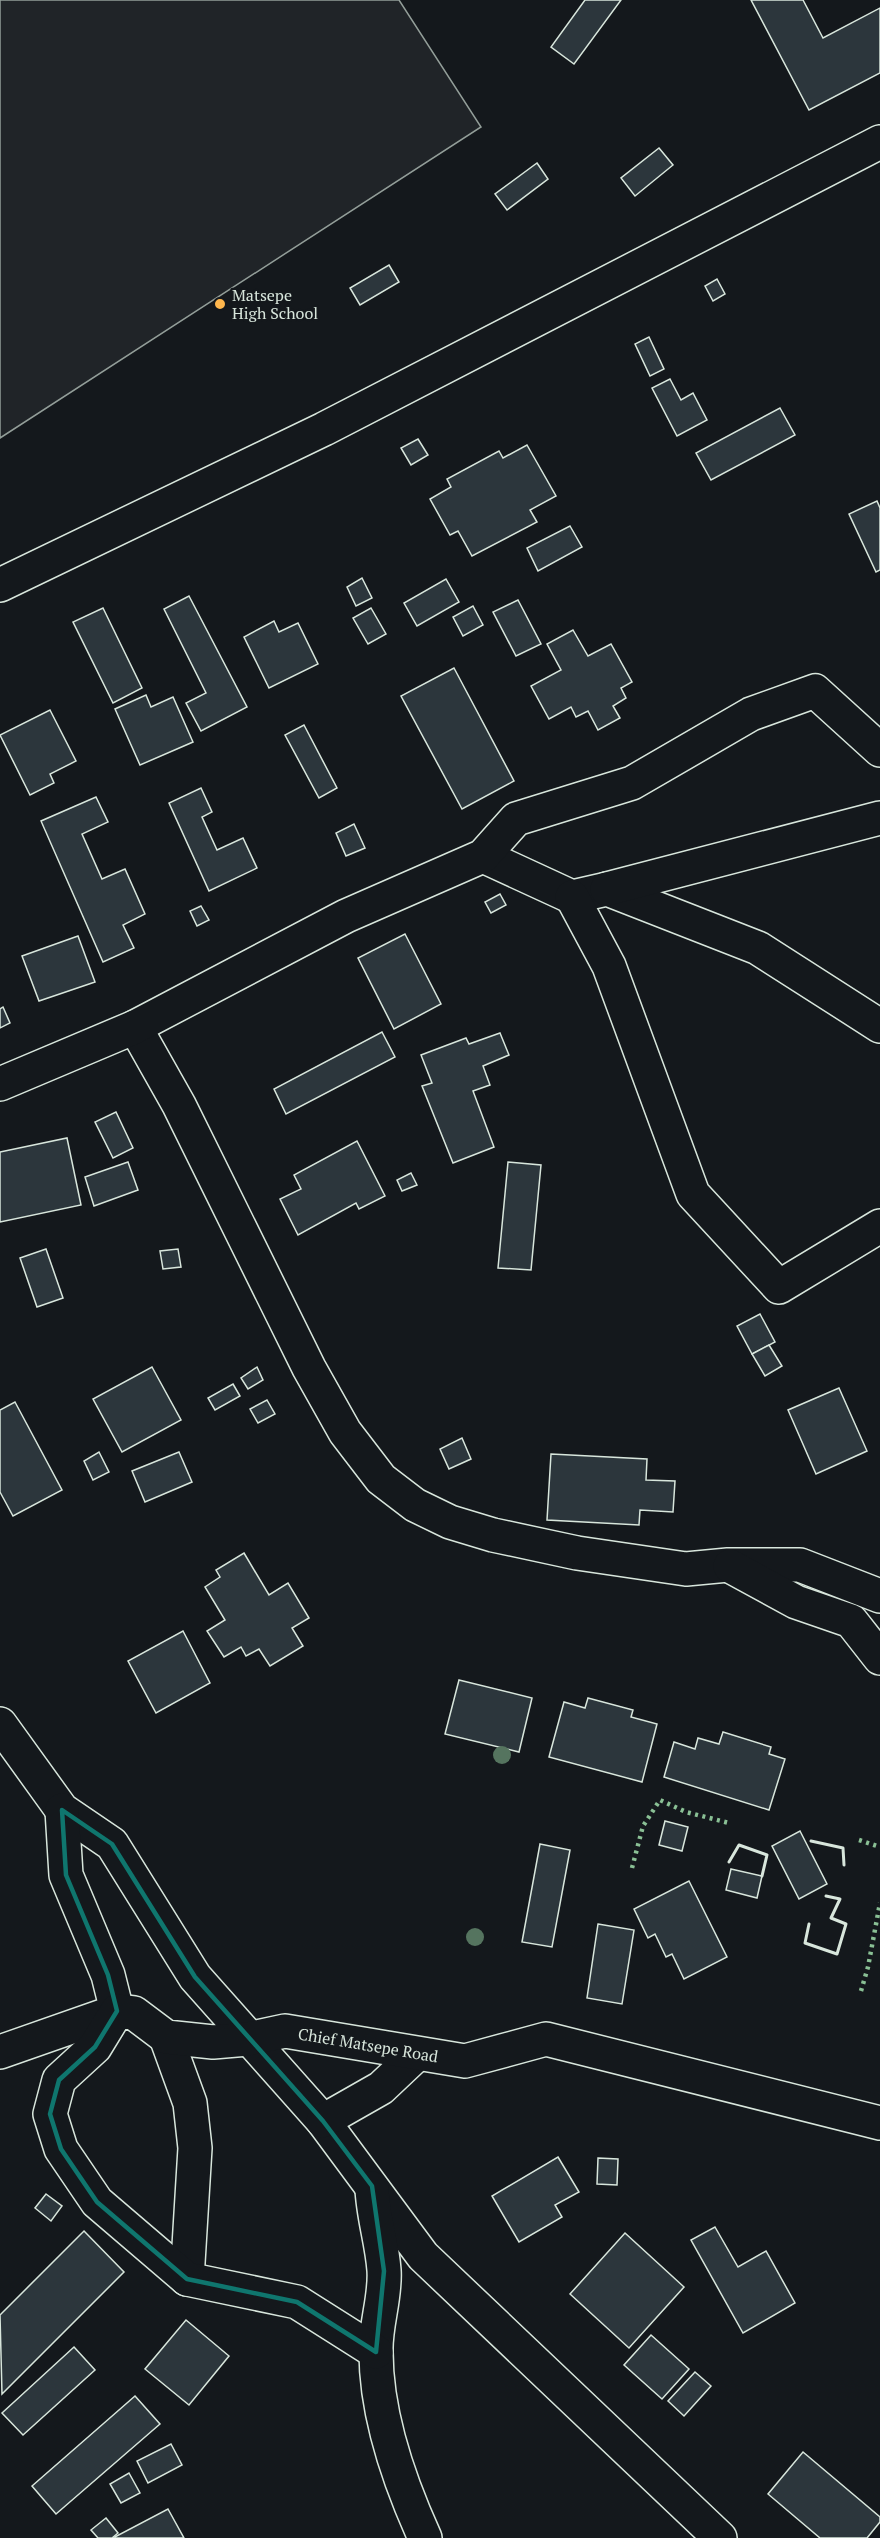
<svg xmlns="http://www.w3.org/2000/svg" width="880" height="2538" viewBox="0 0 880 2538" font-family="'PT Serif',serif">
<style>
.grass{fill:#202428;stroke:#939e99;stroke-width:1.5}
.building{fill:#2c363c;stroke:#d8e6dc;stroke-width:1.5}
.lines{fill:none;stroke-linecap:round;stroke-linejoin:round}
.street-casing{stroke:#d8e6dc;stroke-width:36}
.street{stroke:#14181c;stroke-width:33}
.hedge{stroke:#8ac095;stroke-width:4.5;stroke-dasharray:3 4.5;stroke-linecap:butt}
.wall{stroke:#d8e6dc;stroke-width:3}
.tree{fill:#55745f}
.marked{fill:none;stroke:#0f766e;stroke-width:4.5;stroke-linejoin:round}
.poi-dot{fill:#ffb74d;stroke:#14181c;stroke-width:2}
.labels{text-anchor:middle;stroke-width:4.5;stroke-linejoin:round;paint-order:stroke}
.poi-label{font-size:16px;fill:#d8e6dc;stroke:#14181c;text-anchor:start}
.street-label{font-size:16px;fill:#d8e6dc;stroke:#14181c}
</style>
<rect width="100%" height="100%" fill="#14181c"/>
<path class="grass" d="M0,0h399l82,127 -481,311z"/>
<g class="building">
<path d="M585,0h36l-47,64 -23,-17z"/>
<path d="M751,0h52l20,38 57,-30v65l-71,37z"/>
<path d="M659,148l14,17 -38,31 -14,-18z"/>
<path d="M537,163l11,16 -41,31 -12,-16z"/>
<path d="M389,265l10,17 -39,23 -10,-17z"/>
<path d="M717,279l8,15 -12,7 -8,-15z"/>
<path d="M649,337l15,32 -14,7 -15,-32z"/>
<path d="M670,379l11,21 12,-7 14,27 -30,16 -25,-48z"/>
<path d="M780,408l15,27 -84,45 -15,-27z"/>
<path d="M418,439l10,16 -17,10 -10,-17z"/>
<path d="M527,445l29,51 -26,14 7,12 -65,34 -14,-25 -8,4 -20,-36 21,-12 -4,-8 52,-28 4,7z"/>
<path d="M877,501l3,7v62l-4,2 -27,-58z"/>
<path d="M570,526l12,21 -44,24 -11,-23z"/>
<path d="M362,578l10,20 -16,8 -9,-19z"/>
<path d="M446,579l13,23 -42,24 -13,-23z"/>
<path d="M189,596l58,111 -46,24 -15,-28 20,-10 -42,-84z"/>
<path d="M518,600l23,44 -25,12 -23,-44z"/>
<path d="M473,606l10,19 -20,11 -10,-19z"/>
<path d="M103,608l39,80 -29,15 -40,-81z"/>
<path d="M371,608l15,26 -18,10 -15,-26z"/>
<path d="M274,621l5,11 19,-9 20,41 -49,24 -25,-51z"/>
<path d="M573,630l15,26 23,-12 21,38 -11,6 5,10 -13,8 7,12 -22,12 -10,-19 -12,6 -5,-10 -22,12 -18,-33 30,-16 -14,-26z"/>
<path d="M454,668l60,113 -52,28 -61,-113z"/>
<path d="M146,695l5,12 22,-10 20,45 -53,23 -25,-56z"/>
<path d="M50,710l26,51 -26,13 4,9 -24,12 -30,-60z"/>
<path d="M304,725l33,63 -18,10 -34,-63z"/>
<path d="M201,788l11,24 -10,5 15,33 26,-12 14,30 -48,23 -40,-88z"/>
<path d="M96,797l12,25 -26,12 20,45 23,-10 20,45 -22,11 11,23 -31,14 -62,-141z"/>
<path d="M354,824l11,24 -19,8 -10,-23z"/>
<path d="M500,894l6,11 -15,8 -6,-11z"/>
<path d="M201,906l8,14 -12,6 -7,-15z"/>
<path d="M405,934l36,70 -47,25 -36,-71z"/>
<path d="M78,936l17,46 -56,19 -17,-45z"/>
<path d="M3,1007l7,16 -10,5v-19z"/>
<path d="M382,1032l13,25 -109,57 -12,-25z"/>
<path d="M500,1033l9,22 -26,11 7,19 -17,6 21,56 -41,16 -31,-77 10,-3 -11,-28 45,-17 3,6z"/>
<path d="M116,1112l17,36 -20,10 -18,-36z"/>
<path d="M67,1138l14,67 -81,17v-70z"/>
<path d="M357,1141l28,55 -26,13 -3,-6 -58,32 -18,-36 21,-10 -7,-14z"/>
<path d="M128,1162l10,28 -44,16 -9,-29z"/>
<path d="M508,1162l33,3 -10,105 -33,-2z"/>
<path d="M411,1173l6,12 -15,6 -5,-11z"/>
<path d="M46,1249l17,49 -26,9 -17,-49z"/>
<path d="M178,1249l3,18 -18,2 -3,-18z"/>
<path d="M760,1314l15,28 -23,12 -15,-28z"/>
<path d="M769,1345l13,21 -17,10 -13,-22z"/>
<path d="M152,1367l29,53 -59,32 -29,-53z"/>
<path d="M257,1367l6,13 -15,9 -7,-11z"/>
<path d="M233,1384l7,12 -25,14 -7,-12z"/>
<path d="M839,1388l28,63 -51,23 -28,-64z"/>
<path d="M267,1400l8,14 -17,9 -8,-14z"/>
<path d="M15,1402l47,88 -49,26 -13,-24v-82z"/>
<path d="M462,1438l9,21 -22,10 -9,-20z"/>
<path d="M99,1452l10,20 -16,8 -9,-19z"/>
<path d="M179,1452l13,30 -47,20 -13,-31z"/>
<path d="M551,1454l96,5 -1,21 29,1 -2,31 -33,-2 -1,15 -92,-5z"/>
<path d="M244,1553l25,42 19,-12 21,35 -17,10 11,18 -33,20 -11,-17 -13,7 -5,-9 -17,10 -17,-26 18,-11 -20,-33 15,-10 -4,-7z"/>
<path d="M183,1631l27,52 -54,30 -28,-52z"/>
<path d="M459,1680l73,18 -13,54 -74,-18z"/>
<path d="M588,1698l45,12 -2,7 26,7 -15,58 -93,-25 15,-55 21,6z"/>
<path d="M723,1732l48,15 -2,7 16,5 -16,51 -105,-33 10,-35 21,7 3,-11 21,6z"/>
<path d="M665,1821l23,6 -6,24 -23,-6z"/>
<path d="M800,1831l27,53 -28,15 -27,-53z"/>
<path d="M540,1844l30,6 -18,97 -30,-5z"/>
<path d="M731,1869l31,7 -5,22 -31,-8z"/>
<path d="M689,1881l38,76 -43,22 -12,-25 -6,3 -11,-23 -7,4 -14,-29z"/>
<path d="M598,1924l36,6 -12,74 -35,-6z"/>
<path d="M558,2157l21,35 -24,13 7,12 -43,25 -27,-46z"/>
<path d="M598,2158l20,1 -1,26 -20,-1z"/>
<path d="M46,2194l16,12 -11,15 -16,-13z"/>
<path d="M715,2227l23,40 28,-16 29,52 -52,30 -52,-93z"/>
<path d="M84,2231l40,41 -122,122 -2,-79z"/>
<path d="M625,2233l59,54 -55,61 -59,-54z"/>
<path d="M186,2320l43,36 -40,49 -44,-36z"/>
<path d="M651,2335l38,34 -27,30 -38,-34z"/>
<path d="M74,2347l21,23 -72,65 -21,-22z"/>
<path d="M695,2372l16,14 -27,30 -16,-15z"/>
<path d="M135,2396l25,28 -104,90 -24,-28z"/>
<path d="M171,2444l11,21 -34,18 -11,-22z"/>
<path d="M803,2452l77,65v5l-13,16h-47l-52,-44z"/>
<path d="M129,2473l11,20 -19,10 -11,-19z"/>
<path d="M168,2509l16,29h-71z"/>
<path d="M106,2518l12,15 -6,5h-14l-7,-8z"/>
</g>
<g class="lines">
<defs>
<g id="street">
<path d="M0,585l324,-156 556,-287"/>
<path d="M483,856l89,41 35,-8 151,59 122,78"/>
<path d="M607,889l273,-71"/>
<path d="M572,897l37,69 84,228 86,93 101,-61"/>
<path d="M135,1027l44,78 130,263 36,64 36,47 34,26 35,17 43,13 84,18 109,16 42,-4h72l80,31"/>
<path d="M0,1084l135,-57 211,-111 137,-60 33,-37 116,-36 119,-69 64,-23 65,59"/>
<path d="M730,1566l66,36 55,19 29,37"/>
<path d="M0,1724l62,86 50,34 83,133 128,144 100,135 297,282"/>
<path d="M166,2037l24,66 5,45 -8,131"/>
<path d="M0,2052l117,-41 -9,-36 -42,-100 -4,-65"/>
<path d="M323,2121l58,-33 35,-33"/>
<path d="M372,2188c1,28 10,54 12,82 2,27 -9,55 -8,82 0,64 23,129 49,186"/>
<path id="s1" d="M376,2352l-79,-50 -110,-23 -90,-77 -36,-53 -11,-35 9,-34 36,-33 22,-36 17,2 32,24 47,5 35,-3 37,-8 180,30 81,-22 334,84"/>
</g>
</defs>
<use href="#street" class="street-casing"/>
<use href="#street" class="street"/>
<g class="hedge">
<path d="M859,1840l21,7"/>
<path d="M632,1868l11,-42 17,-26 26,12 43,11"/>
<path d="M861,1991l7,-24 12,-64"/>
</g>
<g class="wall">
<path d="M811,1841l32,7 1,17"/>
<path d="M729,1862l10,-17 28,10 -5,21"/>
<path d="M809,1924l-4,19 32,11 9,-30 -15,-6 9,-19 -14,-3"/>
</g>
</g>
<g class="tree">
<circle cx="502" cy="1755" r="9"/>
<circle cx="475" cy="1937" r="9"/>
</g>
<path class="marked" d="M62,1810l50,34 83,133 128,144 49,65 12,85 -8,81 -79,-50 -110,-23 -90,-77 -36,-53 -11,-35 9,-34 36,-33 22,-36 -9,-36 -42,-100z"/>
<circle class="poi-dot" cx="220" cy="304" r="6"/>
<g class="labels">
<g class="poi-label">
<text x="232" y="301">Matsepe<tspan x="232" dy="18">High School</tspan></text>
</g>
<g class="street-label">
<text dy="6" stroke="none"><textPath href="#s1" startOffset="813">Chief Matsepe Road</textPath></text>
</g>
</g>
</svg>
